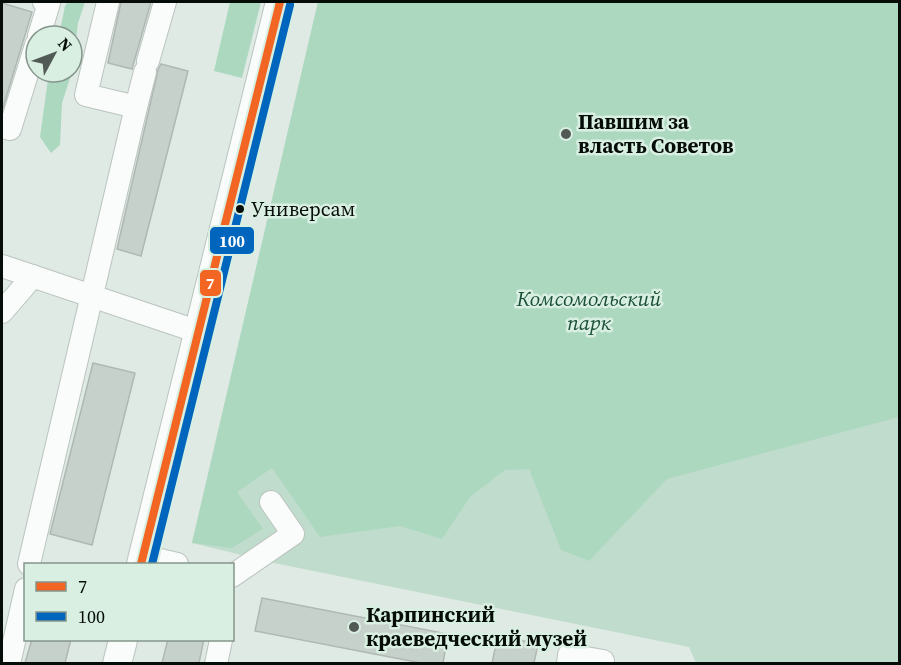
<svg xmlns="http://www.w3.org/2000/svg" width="901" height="665" viewBox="0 0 901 665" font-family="'Source Serif 4',serif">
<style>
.green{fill:#c0dccc}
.forest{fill:#acd8c0}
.building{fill:#c7d1cb;stroke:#afb8b3;stroke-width:1.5}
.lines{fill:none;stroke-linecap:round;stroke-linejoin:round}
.minor-casing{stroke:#bbc4bf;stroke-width:24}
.major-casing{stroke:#bbc4bf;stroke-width:30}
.minor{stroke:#fafcfb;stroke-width:22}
.major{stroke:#fafcfb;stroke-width:28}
.bus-1-casing{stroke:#d9efe2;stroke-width:12}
.bus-2-casing{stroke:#d9efe2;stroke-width:12}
.bus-1{stroke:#f26522;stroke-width:8}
.bus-2{stroke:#0065bd;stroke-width:8}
.poi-dot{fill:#525a55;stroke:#d9efe2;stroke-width:2}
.bus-dot{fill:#060d09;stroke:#d9efe2;stroke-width:2}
.labels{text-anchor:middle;stroke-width:5;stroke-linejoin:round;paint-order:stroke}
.bus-label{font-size:20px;fill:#060d09;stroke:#d9efe2;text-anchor:start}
.poi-label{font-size:21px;font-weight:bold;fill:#060d09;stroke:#d9efe2;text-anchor:start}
.park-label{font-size:21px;font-style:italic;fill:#194f35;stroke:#d9efe2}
.line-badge{stroke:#d9efe2;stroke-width:2}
.badge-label{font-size:16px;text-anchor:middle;font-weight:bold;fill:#fff}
</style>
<rect width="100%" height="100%" fill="#deeae3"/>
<path class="green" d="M318,2h581v661h-203l-7,-16 -415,-84 -82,-20z"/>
<g class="forest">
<path d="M68,2h17l-7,21 -6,47v-34h-13l6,-30z"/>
<path d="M230,2h31l-19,76 -28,-7z"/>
<path d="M318,2h581v415l-232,62 -78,82 -28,-11 -32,-81 -24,1 -35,27 -28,42 -42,-13 -80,11 -48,-69 -35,24 26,37 -31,19 -40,-5z"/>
<path d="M49,72h23l-10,31 -2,42 -9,8 -11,-16z"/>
</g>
<g class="building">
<path d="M121,2h30l-19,67 -24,-6z"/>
<path d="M2,3l30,9 -30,99z"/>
<path d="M161,64l27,7 -47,185 -24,-7 41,-179z"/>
<path d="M93,363l42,10 -43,172 -42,-11z"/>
<path d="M262,598l186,36 -5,29h-22l-166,-32z"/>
<path d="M498,635l40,9 -4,19h-42z"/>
<path d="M32,639h39l-6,24h-40z"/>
<path d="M168,639h36l-5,24h-37z"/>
</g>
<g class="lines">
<defs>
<g id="minor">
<path d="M39,36l10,-33 -5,-1"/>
<path d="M148,61l17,-59"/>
<path d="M136,107l9,-35"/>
<path d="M2,127l8,2 26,-84"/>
<path d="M2,266l197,66"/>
<path d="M2,312l31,-36"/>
<path d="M143,556l34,8"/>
<path d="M29,564l107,-457 -50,-12 22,-93"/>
<path d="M232,576l61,-42 -22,-32"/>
<path d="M9,664l17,-75"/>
<path d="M216,664l5,-24"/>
<path d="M568,664l1,-9 34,6 -1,3"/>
</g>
<g id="major">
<path d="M141,564l139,-562"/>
<path d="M117,664l6,-24"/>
</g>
</defs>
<use href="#minor" class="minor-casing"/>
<use href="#major" class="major-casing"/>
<use href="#minor" class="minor"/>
<use href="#major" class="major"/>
<defs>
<path id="bus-1" d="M141,564l139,-562"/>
<path id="bus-2" d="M152,564l138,-559"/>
</defs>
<use href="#bus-1" class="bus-1-casing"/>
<use href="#bus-2" class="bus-2-casing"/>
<use href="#bus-1" class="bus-1"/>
<use href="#bus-2" class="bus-2"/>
</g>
<g class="poi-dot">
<circle cx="566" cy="134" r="6"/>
<circle cx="354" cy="627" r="6"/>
</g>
<circle class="bus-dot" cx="240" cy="209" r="5"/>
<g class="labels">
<g class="bus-label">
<text x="251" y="216">Универсам</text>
</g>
<g class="poi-label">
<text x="578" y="129">Павшим за<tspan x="578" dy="24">власть Советов</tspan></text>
<text x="366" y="622">Карпинский<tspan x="366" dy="24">краеведческий музей</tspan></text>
</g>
<g class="park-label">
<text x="589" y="306">Комсомольский<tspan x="589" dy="24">парк</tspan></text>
</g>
</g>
<g class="line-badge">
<rect x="209" y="226" width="46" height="29" rx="6" fill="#0065bd"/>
<rect x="199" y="269" width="23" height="28" rx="6" fill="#f26522"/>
</g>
<g class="badge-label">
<text x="232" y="247">100</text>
<text x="210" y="289">7</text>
</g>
<rect width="901" height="665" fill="none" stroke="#060d09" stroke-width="6"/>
<rect x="24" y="563" width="210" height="78" fill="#d9efe2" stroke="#85958b" stroke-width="1.5"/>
<rect x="36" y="582" width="30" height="9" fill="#f26522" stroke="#85958b" stroke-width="1.5"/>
<text x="78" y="593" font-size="18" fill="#060d09">7</text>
<rect x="36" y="612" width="30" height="9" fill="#0065bd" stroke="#85958b" stroke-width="1.5"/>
<text x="78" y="623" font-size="18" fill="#060d09">100</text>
<g transform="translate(54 54) rotate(49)"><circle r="28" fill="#d9efe2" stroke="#85958b" stroke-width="1.5"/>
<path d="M0-4.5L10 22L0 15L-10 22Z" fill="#525a55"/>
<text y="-9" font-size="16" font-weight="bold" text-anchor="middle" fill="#060d09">N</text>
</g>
</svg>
